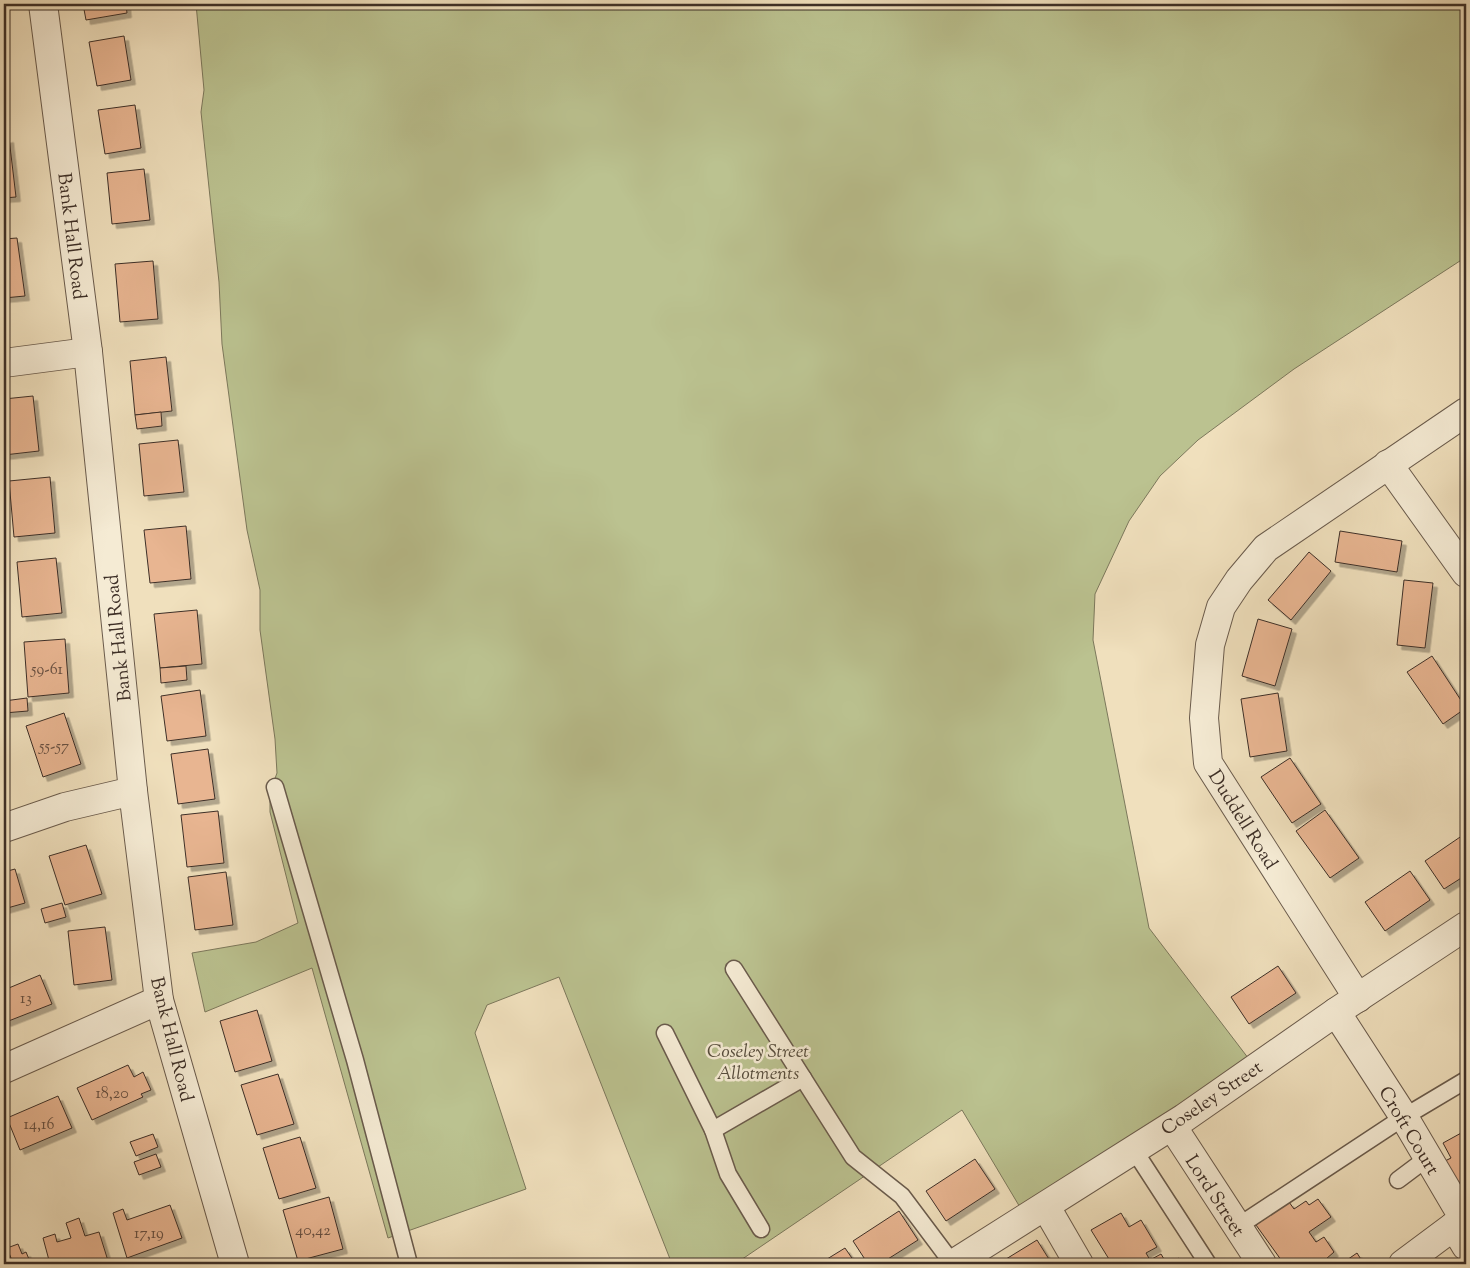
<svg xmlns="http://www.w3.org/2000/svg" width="1470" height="1268" viewBox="0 0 1470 1268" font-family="'Sorts Mill Goudy',serif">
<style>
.green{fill:#bbc290;stroke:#7c785c}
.building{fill:#e8b591;stroke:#3d2f27;filter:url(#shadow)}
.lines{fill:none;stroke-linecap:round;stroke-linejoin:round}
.lane-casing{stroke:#6a5b4c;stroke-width:19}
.street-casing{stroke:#6a5b4c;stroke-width:30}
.lane{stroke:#f5ebd4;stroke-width:16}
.street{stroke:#f5ebd4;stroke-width:28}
.labels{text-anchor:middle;stroke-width:5;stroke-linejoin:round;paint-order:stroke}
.number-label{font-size:16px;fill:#685042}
.street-label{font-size:19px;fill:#3d2f27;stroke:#f5ebd4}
.park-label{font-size:19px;font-style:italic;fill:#564c3c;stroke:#f5ebd4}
</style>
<defs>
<filter id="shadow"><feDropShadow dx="4.5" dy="4.5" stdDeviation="0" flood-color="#0004"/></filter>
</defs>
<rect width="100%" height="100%" fill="#f0e0bd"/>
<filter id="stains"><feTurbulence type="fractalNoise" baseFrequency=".004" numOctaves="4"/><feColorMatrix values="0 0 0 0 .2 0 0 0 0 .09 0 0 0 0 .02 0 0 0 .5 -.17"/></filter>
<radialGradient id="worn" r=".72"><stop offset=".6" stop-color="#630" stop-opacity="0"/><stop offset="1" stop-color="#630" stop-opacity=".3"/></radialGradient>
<path class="green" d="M196,4h1270v253l-172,112 -96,71 -38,36 -31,45 -34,73 -2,46 56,288 106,139 -228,152 -65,-109 -227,154h-63l-113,-287 -72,28 -12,28 51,156 -138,49 -76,-270 -107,44 -13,-59 64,-11 42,-19 -28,-111v-20l7,-19 -2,-34 -15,-109v-40l-13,-60 -25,-186 -3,-62 -18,-170 3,-22z"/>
<g class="building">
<path d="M83,4h43l1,9 -41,7z"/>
<path d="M124,36l7,44 -34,6 -8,-44z"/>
<path d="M135,105l6,43 -36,6 -7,-44z"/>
<path d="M9,138l7,59 -12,1v-59z"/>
<path d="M144,169l6,51 -38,4 -5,-51z"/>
<path d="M17,238l8,58 -21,2v-59z"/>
<path d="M153,261l5,58 -38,3 -5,-58z"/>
<path d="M166,357l6,54 -37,4 -5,-54z"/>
<path d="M33,396l6,55 -35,4v-56z"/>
<path d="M161,412l1,14 -25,3 -2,-14z"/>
<path d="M178,440l6,52 -40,4 -5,-52z"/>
<path d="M50,477l5,56 -41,4 -5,-56z"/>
<path d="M186,526l5,53 -41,4 -6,-53z"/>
<path d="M1340,531l62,10 -5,31 -62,-10z"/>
<path d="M1309,552l22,19 -40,49 -23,-20z"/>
<path d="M56,558l6,55 -40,4 -5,-55z"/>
<path d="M1404,580l29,3 -8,65 -28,-3z"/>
<path d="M197,610l5,54 -42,4 -6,-54z"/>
<path d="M1258,619l34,10 -17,57 -33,-10z"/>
<path d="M65,639l4,54 -41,4 -4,-55z"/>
<path d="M1432,656l34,52 -23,16 -36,-52z"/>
<path d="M186,666l1,14 -26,3 -1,-15z"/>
<path d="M200,690l6,46 -39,5 -6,-45z"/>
<path d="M1278,693l9,58 -37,6 -9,-58z"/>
<path d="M27,698l1,13 -24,2v-12z"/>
<path d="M64,713l17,51 -38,13 -17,-51z"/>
<path d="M208,749l7,50 -37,5 -7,-50z"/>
<path d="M1290,758l31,46 -29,19 -31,-46z"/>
<path d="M1325,810l34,48 -29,20 -34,-47z"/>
<path d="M218,811l6,52 -37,4 -6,-52z"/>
<path d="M1466,833v42l-22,14 -19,-28z"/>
<path d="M86,845l16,49 -37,11 -16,-49z"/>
<path d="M15,869l10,34 -21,6v-37z"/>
<path d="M1410,871l20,29 -45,31 -20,-29z"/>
<path d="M226,872l7,53 -38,5 -7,-53z"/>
<path d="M62,903l4,14 -21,6 -4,-14z"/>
<path d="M105,927l7,53 -38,5 -6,-54z"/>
<path d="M1278,966l18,27 -47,31 -18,-27z"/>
<path d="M40,975l12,29 -46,18 -2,-5v-27z"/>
<path d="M257,1010l15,51 -37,11 -15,-51z"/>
<path d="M128,1065l6,12 9,-5 8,18 -10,4 2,3 -51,23 -15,-32z"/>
<path d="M278,1074l16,50 -37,11 -16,-50z"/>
<path d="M58,1096l14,32 -52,22 -13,-32z"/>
<path d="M1463,1132l3,5 -1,57 -20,-33 6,-3 -8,-15z"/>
<path d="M153,1134l5,13 -22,9 -6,-14z"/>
<path d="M300,1137l16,51 -37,11 -16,-51z"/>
<path d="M156,1154l5,13 -22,8 -5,-13z"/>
<path d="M975,1159l20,30 -49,32 -20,-30z"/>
<path d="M329,1197l14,52 -45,12 -15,-51z"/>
<path d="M1318,1199l13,18 -22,15 7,10 8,-5 10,15 -8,7 3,5h-45l-28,-39 33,-23 5,7 12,-8 3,4z"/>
<path d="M170,1205l12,33 -55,20 -14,-45 10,-4 4,11z"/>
<path d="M899,1211l19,29 -38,24h-12l-15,-23z"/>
<path d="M1121,1213l8,14 12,-7 16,27 -11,6 4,7 11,-6 6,10h-55l-21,-34z"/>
<path d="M79,1218l6,18 14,-4 10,32h-59l-7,-26 12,-4 2,8 14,-4 -5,-15z"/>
<path d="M1037,1240l15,24h-54z"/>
<path d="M18,1244l4,10 4,-2 5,12h-27v-4l7,-2 -4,-10z"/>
<path d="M845,1248l11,16h-37z"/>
<path d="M1357,1253l7,11h-23z"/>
<path d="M1179,1258l4,6h-14z"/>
</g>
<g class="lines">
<defs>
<g id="lane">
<path d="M275,787l80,273 54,204"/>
<path d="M734,969l119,188 49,39 51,68"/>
<path d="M665,1033l48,97 15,44 33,55"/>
<path d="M713,1130l90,-52"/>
<path d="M1134,1150l74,114"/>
<path d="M1398,1180l28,-21"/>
<path d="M1237,1227l167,-110 62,-37"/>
</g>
<g id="street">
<path d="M43,4l45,348 45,439 26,209 76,264"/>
<path d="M4,363l84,-11"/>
<path d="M1388,464l78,109"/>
<path d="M4,828l61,-21 68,-16"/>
<path d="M1358,998l-150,-235 -4,-45 6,-73 11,-38 18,-27 27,-32 200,-136"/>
<path d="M1336,1012l68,105 60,102 -10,7 12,20"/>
<path d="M4,1069l155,-69"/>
<path d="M1172,1126l90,138"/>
<path d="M1046,1207l33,57"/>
<path d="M953,1264l231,-146 152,-106 130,-86"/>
<path d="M1403,1264l51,-38"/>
</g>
</defs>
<use href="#lane" class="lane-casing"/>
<use href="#street" class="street-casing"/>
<use href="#lane" class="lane"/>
<use href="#street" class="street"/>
</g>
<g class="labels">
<g class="number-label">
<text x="47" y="674">59-61</text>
<text x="54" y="751">55-57</text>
<text x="26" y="1003">13</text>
<text x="112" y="1098">18,20</text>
<text x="39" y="1129">14,16</text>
<text x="313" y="1235">40,42</text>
<text x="149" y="1238">17,19</text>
</g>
<g class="street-label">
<text transform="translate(73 236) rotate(83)" y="7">Bank Hall Road</text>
<text transform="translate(117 638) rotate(-96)" y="7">Bank Hall Road</text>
<text transform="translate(1244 819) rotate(58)" y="7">Duddell Road</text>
<text transform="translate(173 1039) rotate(76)" y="7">Bank Hall Road</text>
<text transform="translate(1211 1097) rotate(-34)" y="7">Coseley Street</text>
<text transform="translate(1410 1130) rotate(59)" y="7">Croft Court</text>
<text transform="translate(1216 1195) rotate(57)" y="7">Lord Street</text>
</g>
<g class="park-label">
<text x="758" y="1057">Coseley Street<tspan x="758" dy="22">Allotments</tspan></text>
</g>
</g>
<rect width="1470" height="1268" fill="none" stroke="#f0e0bd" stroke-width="20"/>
<rect x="5" y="5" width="1460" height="1258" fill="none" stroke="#3d2f27" stroke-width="2.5"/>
<rect x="10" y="10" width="1450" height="1248" fill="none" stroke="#3d2f27"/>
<rect width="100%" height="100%" filter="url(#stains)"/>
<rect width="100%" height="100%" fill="url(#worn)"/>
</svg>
